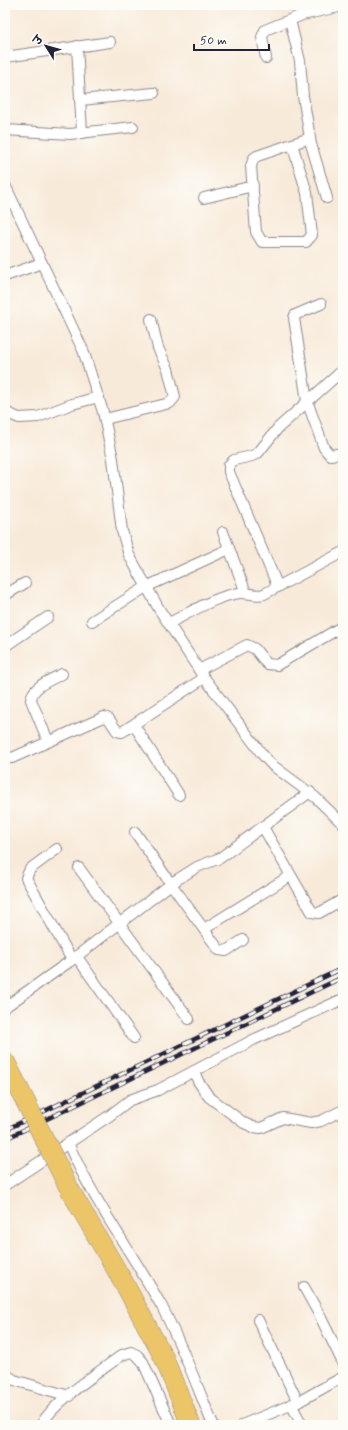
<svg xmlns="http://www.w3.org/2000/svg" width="348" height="1430" viewBox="0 0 348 1430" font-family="Mynerve,'Playpen Sans Deva',sans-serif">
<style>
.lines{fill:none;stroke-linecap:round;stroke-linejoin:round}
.street-casing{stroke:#8d868a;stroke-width:12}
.street{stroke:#fff;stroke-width:10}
.rail-casing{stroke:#22223b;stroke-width:4.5}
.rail{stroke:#fdfcf7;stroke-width:3;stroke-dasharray:9;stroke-linecap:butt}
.highway-bridge-casing{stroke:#8d868a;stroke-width:20;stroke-linecap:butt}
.highway-bridge{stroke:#edc569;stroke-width:19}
</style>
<rect width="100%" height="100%" fill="#fdfcf7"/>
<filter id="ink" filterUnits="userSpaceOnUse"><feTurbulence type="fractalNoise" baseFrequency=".025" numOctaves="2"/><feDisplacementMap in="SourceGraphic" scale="8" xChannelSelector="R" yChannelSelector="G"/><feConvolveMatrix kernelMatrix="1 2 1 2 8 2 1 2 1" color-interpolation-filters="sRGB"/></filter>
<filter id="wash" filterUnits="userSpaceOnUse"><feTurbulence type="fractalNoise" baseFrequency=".012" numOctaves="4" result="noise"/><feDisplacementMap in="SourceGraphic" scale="16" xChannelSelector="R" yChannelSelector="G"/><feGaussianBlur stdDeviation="0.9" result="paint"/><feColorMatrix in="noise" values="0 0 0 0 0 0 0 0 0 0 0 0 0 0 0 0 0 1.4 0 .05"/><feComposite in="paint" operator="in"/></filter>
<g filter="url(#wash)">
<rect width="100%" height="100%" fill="#f8ead9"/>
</g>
<g filter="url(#ink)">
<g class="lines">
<defs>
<g id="street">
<path d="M290,20l10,41 3,35 8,48 16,54"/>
<path d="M77,46l5,87"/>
<path d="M5,57l105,-15"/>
<path d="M266,58l-4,-21 3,-7 37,-15 41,-9"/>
<path d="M80,100l74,-7"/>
<path d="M5,130l65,4 63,-7"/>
<path d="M292,144l15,49 5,42 -6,7h-44l-6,-10 -5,-66 3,-8 3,-2 53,-18"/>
<path d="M5,185l78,165 20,62 10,47 9,72 7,24 30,54 44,67 59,78 10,11 43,32 28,27"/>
<path d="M204,198l49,-12"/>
<path d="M5,276l37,-13"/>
<path d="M321,304l-26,11 -1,3 13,83 17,47 6,7 13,-2"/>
<path d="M5,412l14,6 19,-1 34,-13 27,-7"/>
<path d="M105,419l65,-16 5,-6 -7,-28 -10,-21 -7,-29"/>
<path d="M223,532l23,61"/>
<path d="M278,587l-49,-115v-7l5,-5 18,-4 6,-3 20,-25 65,-58"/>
<path d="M5,595l20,-12"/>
<path d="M92,621l54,-34 83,-38"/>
<path d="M169,623c21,-10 46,-27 71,-30 8,-1 15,4 24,1l79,-42"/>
<path d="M5,646l43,-29"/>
<path d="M199,670l48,-25 8,4 12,15 10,1 66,-39"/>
<path d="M134,725l45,70"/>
<path d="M48,741l-17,-41c1,-14 20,-20 31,-26"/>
<path d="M5,757l7,1 92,-41 5,2 8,12 5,1 82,-54"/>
<path d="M263,827l49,85 7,1 21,-12"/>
<path d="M135,832l36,52 48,66 7,1 17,-11"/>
<path d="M57,849l-27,20 -4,9 46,82"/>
<path d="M79,868l110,151"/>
<path d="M204,929l86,-53"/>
<path d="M77,957l57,81"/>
<path d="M5,1007l64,-45 106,-81 22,-14 23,-9 90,-66"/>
<path d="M194,1071l4,10 11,16 35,26 9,4 8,1 22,-10 28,5 10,-2 22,-11"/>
<path d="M68,1143c25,58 64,109 94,164 20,38 35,79 51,118"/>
<path d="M5,1185l104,-69 21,-16 28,-10 95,-50 90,-41"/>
<path d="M304,1287l15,27 24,49"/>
<path d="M258,1320l40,82"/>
<path d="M5,1374l9,6 55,16"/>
<path d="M291,1404l11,21"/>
<path d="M41,1425c14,-25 57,-52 81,-70l9,-3 6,3 6,7 28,63"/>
<path d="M242,1425l56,-23 45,-25"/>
</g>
</defs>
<use href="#street" class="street-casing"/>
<use href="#street" class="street"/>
<defs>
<g id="rail">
<path d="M5,1130l338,-162"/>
<path d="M5,1139l338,-162"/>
</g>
</defs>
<use href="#rail" class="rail-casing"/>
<use href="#rail" class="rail"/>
<defs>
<path id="highway-bridge" d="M5,1061l65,129 54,93 40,75 27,67"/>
</defs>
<use href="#highway-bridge" class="highway-bridge-casing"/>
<use href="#highway-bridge" class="highway-bridge"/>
</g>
</g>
<rect width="348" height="1430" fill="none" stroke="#fdfcf7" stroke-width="20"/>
<g transform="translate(46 46) rotate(307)" stroke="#fdfcf7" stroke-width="3" paint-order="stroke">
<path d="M0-3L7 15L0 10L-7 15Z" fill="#22223b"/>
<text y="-6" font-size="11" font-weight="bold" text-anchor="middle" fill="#22223b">उ</text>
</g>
<path d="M194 44v6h75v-6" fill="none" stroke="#22223b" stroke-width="2"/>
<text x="200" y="44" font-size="12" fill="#22223b" stroke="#fdfcf7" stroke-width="3" paint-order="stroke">50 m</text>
</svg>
